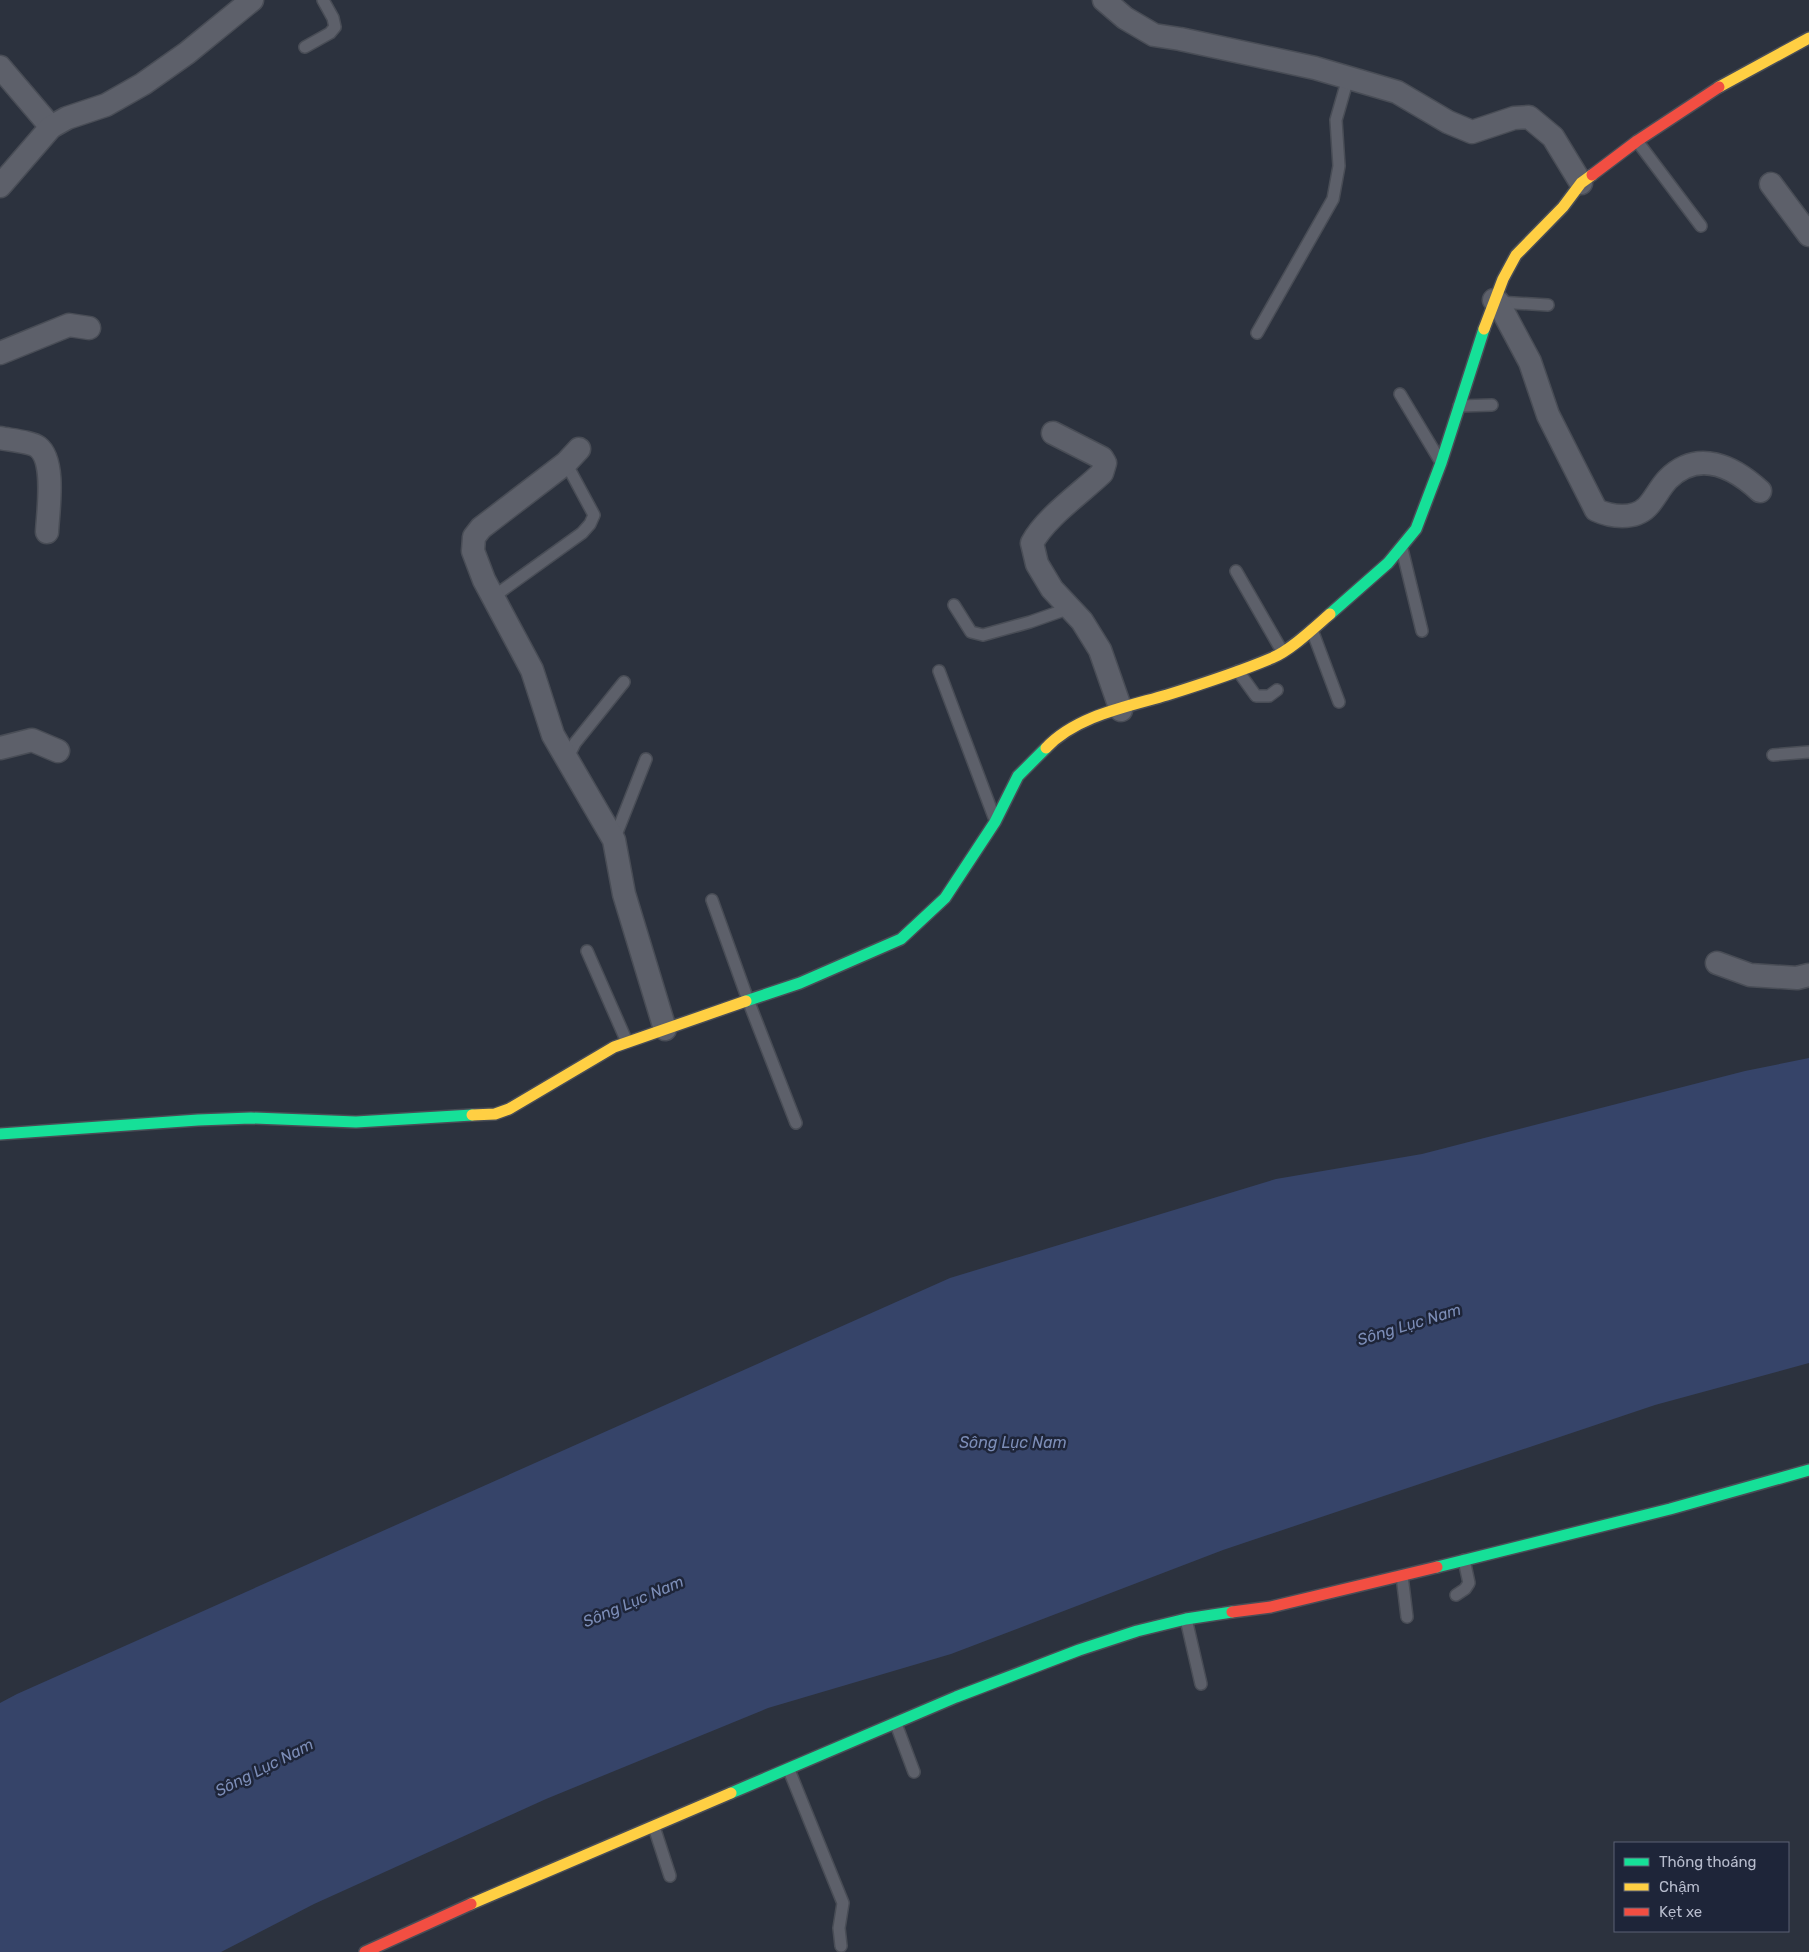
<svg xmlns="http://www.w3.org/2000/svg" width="1809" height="1952" viewBox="0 0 1809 1952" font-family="Rubik,sans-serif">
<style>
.water{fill:#364469}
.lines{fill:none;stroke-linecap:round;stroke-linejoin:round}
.lane-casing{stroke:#494d56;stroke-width:14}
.street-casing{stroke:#494d56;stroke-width:25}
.fast-casing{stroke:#494d56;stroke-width:14}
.slow-casing{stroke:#494d56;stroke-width:14}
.jam-casing{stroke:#494d56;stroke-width:14}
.lane{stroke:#5d606a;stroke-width:11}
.street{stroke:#5d606a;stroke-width:22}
.fast{stroke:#16e098;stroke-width:11}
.slow{stroke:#ffcf43;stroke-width:11}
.jam{stroke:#f24e42;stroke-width:11}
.labels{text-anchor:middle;stroke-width:5;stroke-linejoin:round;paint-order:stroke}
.water-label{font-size:16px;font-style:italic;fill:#7c8db7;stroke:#1e2539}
</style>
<rect width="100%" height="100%" fill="#2c323e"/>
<path class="water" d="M1809,1058v305l-154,42 -432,145 -272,104 -183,54 -222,91 -232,105 -93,48h-221v-249l17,-9 933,-416 326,-99 146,-25 323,-83z"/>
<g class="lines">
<defs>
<g id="lane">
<path d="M305,47l25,-14 5,-6 -2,-9 -10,-18"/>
<path d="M1637,141l64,85"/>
<path d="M1498,302l50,3"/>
<path d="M1257,333l76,-134 6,-33 -3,-46 12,-42"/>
<path d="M1400,394l39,65"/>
<path d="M1459,406l33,-1"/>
<path d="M1402,549l20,82"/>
<path d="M1236,571l46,80"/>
<path d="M493,597l89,-64 8,-9 4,-9 -28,-52"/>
<path d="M954,605l17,27 12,3 47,-13 40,-14"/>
<path d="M1312,630l27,72"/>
<path d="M939,671l55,146"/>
<path d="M1238,671l18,25h13l8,-6"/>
<path d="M1773,755l36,-3"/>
<path d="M567,759l8,-16 49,-61"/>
<path d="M614,840l32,-81"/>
<path d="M712,900l36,100 48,123"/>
<path d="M587,951l40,91"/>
<path d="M1402,1576l5,41"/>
<path d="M1456,1595l9,-6 4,-6 -5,-23"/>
<path d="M1186,1619l15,65"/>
<path d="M896,1724l18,48"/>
<path d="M789,1770l54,133 -4,25 2,18"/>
<path d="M654,1827l16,49"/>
</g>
<g id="street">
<path d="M1104,0l21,18 29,17 26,4 135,29 82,24 51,30 24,10 42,-14 15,-1 24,20 28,46"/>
<path d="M0,67l51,60"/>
<path d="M1771,184l38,51"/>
<path d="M0,186l51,-59 16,-9 39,-13 37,-21 44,-31 65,-53"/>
<path d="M1494,300l4,2 32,60 18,53 48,95c15,7 38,10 51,-3 8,-8 13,-20 21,-28 30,-30 65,-13 92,12"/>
<path d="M0,353l69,-28 20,3"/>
<path d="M1053,433l49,25 3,5 -3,10c-21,20 -57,45 -70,70l5,21 15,25 30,32 18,29 21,60"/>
<path d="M0,438c9,2 32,4 38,9 18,14 10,64 9,85"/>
<path d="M579,449l-13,14 -85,65 -7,9 -1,14 11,29 48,90 21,65 61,105 10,54 41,135"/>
<path d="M0,748l32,-8 26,11"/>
<path d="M1717,963l33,12 47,3 12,-3"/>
</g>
<g id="fast">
<path d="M1330,614l58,-51 28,-34 25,-66 43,-134"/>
<path d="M746,1001l54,-18 101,-44 44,-41 50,-76 23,-46 28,-28"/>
<path d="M0,1134l198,-14 53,-2 105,4 116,-7"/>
<path d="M1437,1567l233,-58 139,-39"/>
<path d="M731,1793l225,-96 123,-47 58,-19 49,-12 46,-7"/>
</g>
<g id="slow">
<path d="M1719,87l90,-49"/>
<path d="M1484,329l19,-50 13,-24 47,-48 18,-24 11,-8"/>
<path d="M1046,748c30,-32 80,-41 121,-53 35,-11 72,-23 105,-37 19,-8 43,-31 58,-44"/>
<path d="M472,1115l23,-1 14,-5 105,-62 132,-46"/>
<path d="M471,1904l260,-111"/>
</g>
<g id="jam">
<path d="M1592,175l45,-34 82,-54"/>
<path d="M1232,1612l39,-5 166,-40"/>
<path d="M365,1952l106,-48"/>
</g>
</defs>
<use href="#lane" class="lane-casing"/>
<use href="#street" class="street-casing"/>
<use href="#fast" class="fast-casing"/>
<use href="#slow" class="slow-casing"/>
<use href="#jam" class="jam-casing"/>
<use href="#lane" class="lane"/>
<use href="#street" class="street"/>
<use href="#fast" class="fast"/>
<use href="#slow" class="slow"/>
<use href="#jam" class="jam"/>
</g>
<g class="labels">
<g class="water-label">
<text transform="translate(1409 1324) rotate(-17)" y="6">Sông Lục Nam</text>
<text x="1013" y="1448">Sông Lục Nam</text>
<text transform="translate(633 1601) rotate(-23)" y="6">Sông Lục Nam</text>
<text transform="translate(264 1767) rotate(-27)" y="6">Sông Lục Nam</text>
</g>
</g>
<rect x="1614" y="1842" width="175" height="90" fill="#1e2539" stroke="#5b6174"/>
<rect x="1624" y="1858" width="25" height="8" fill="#16e098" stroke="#5b6174"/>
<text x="1659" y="1867" font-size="15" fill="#b7bccd">Thông thoáng</text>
<rect x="1624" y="1883" width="25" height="8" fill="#ffcf43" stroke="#5b6174"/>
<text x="1659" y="1892" font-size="15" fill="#b7bccd">Chậm</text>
<rect x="1624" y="1908" width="25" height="8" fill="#f24e42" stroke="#5b6174"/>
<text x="1659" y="1917" font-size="15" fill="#b7bccd">Kẹt xe</text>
</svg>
